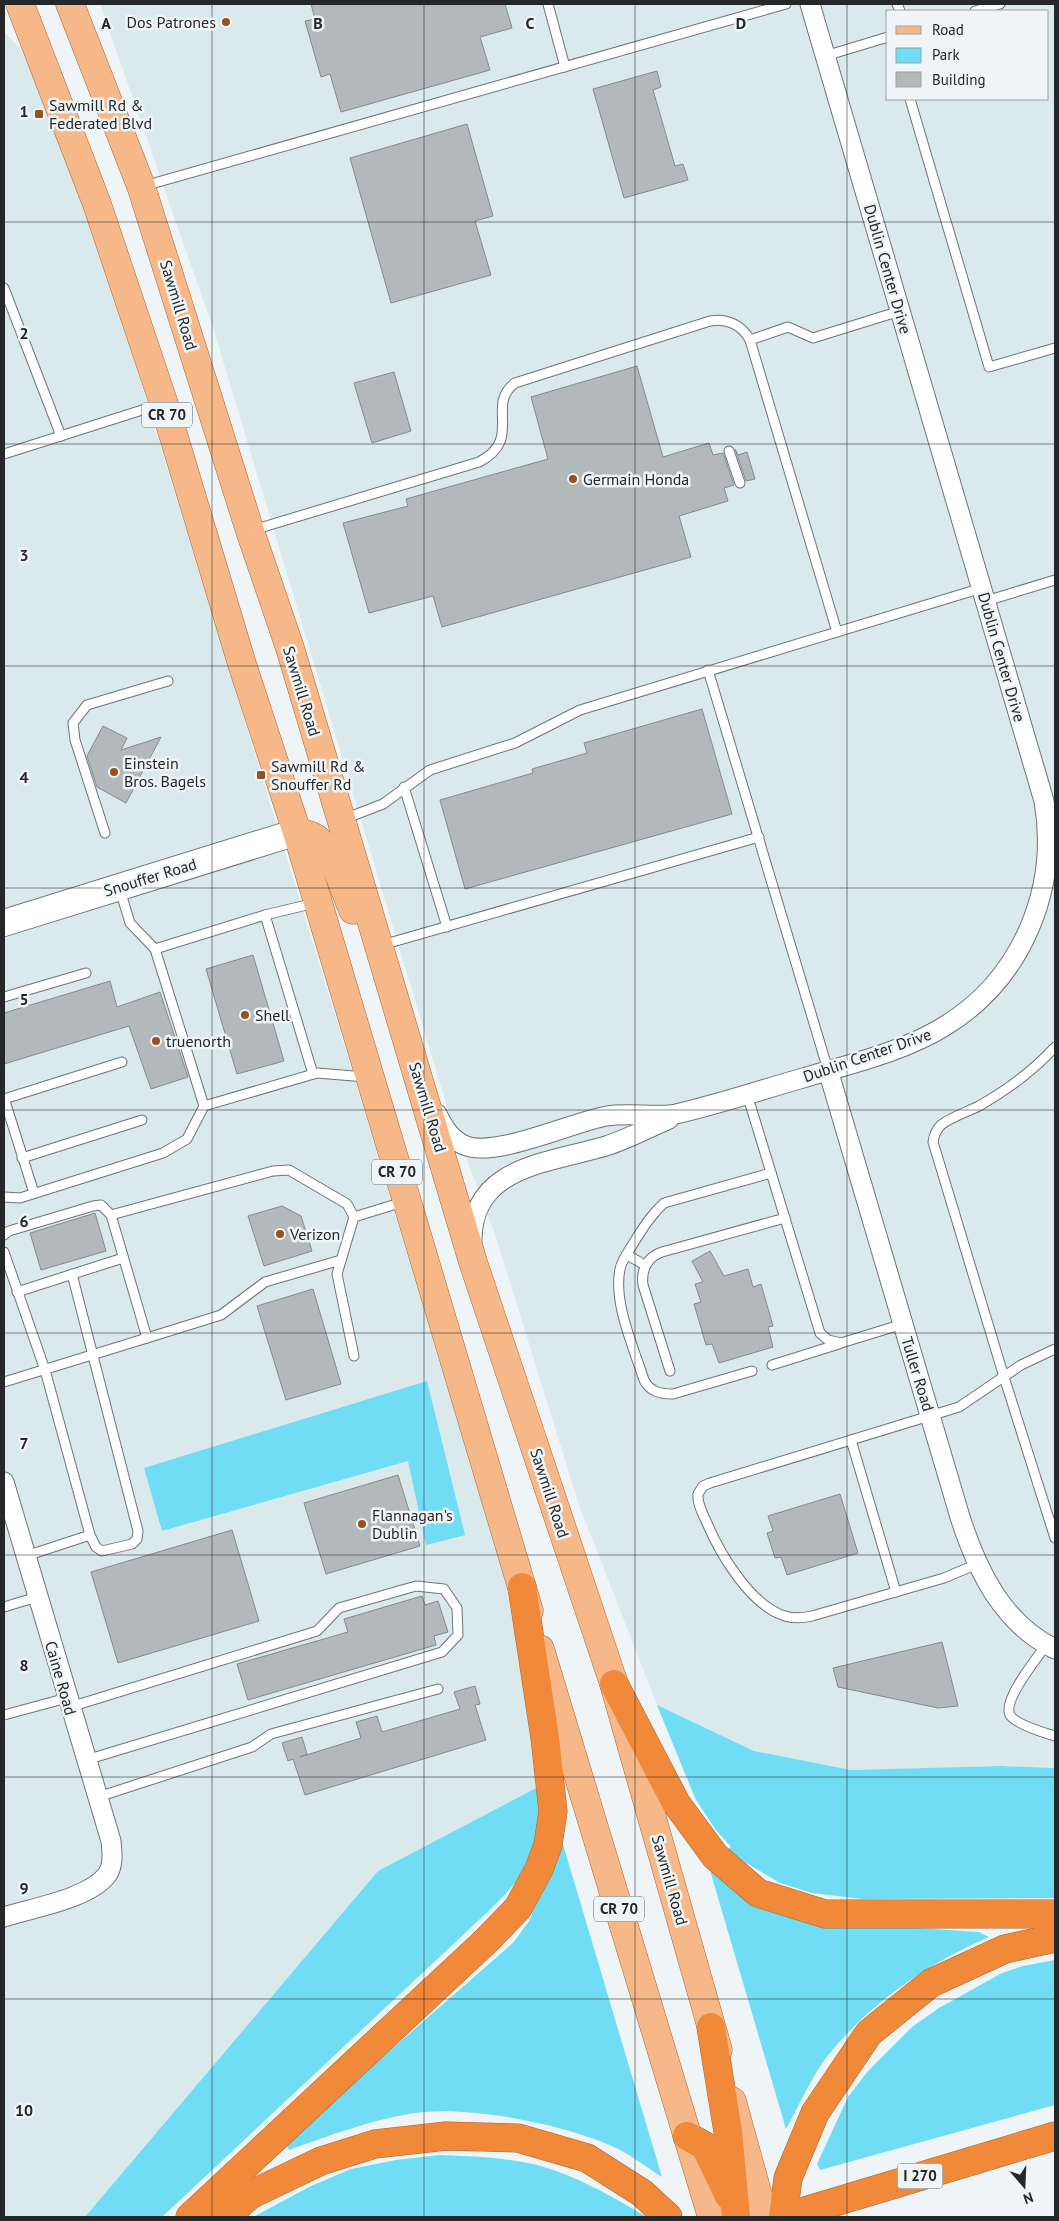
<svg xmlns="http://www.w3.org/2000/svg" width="1059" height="2221" viewBox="0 0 1059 2221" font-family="'PT Sans',sans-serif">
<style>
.built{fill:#dae9ec;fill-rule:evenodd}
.green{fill:#70ddf5}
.building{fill:#b3b9ba;stroke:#858b8c}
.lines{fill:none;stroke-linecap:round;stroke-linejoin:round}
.service-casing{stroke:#6f7476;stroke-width:11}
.minor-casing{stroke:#6f7476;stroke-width:21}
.secondary-casing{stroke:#6f7476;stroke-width:28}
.primary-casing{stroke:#a96733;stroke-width:29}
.motorway-casing{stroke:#a96733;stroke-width:29}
.service{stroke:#fff;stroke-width:9}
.minor{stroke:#fff;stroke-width:19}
.secondary{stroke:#fff;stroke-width:26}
.primary{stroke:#f6b888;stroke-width:28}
.motorway{stroke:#f08939;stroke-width:28}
.grid{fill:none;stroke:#252728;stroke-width:1;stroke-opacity:0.55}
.poi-dot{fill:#93521f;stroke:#eff5f7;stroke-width:2}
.labels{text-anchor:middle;stroke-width:5;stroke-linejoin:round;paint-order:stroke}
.shield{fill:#eff5f7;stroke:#626566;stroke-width:1}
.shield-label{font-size:15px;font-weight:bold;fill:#252728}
.poi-label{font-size:16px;fill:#252728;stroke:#eff5f7;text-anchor:start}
.street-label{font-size:16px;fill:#252728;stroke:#eff5f7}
.grid-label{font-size:16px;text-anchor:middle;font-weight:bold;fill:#252728;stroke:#eff5f7;stroke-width:5;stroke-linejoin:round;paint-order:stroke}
</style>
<rect width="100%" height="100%" fill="#eff5f7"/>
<g class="built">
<path d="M100,4h955v1764l-54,-2 -150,4 -97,-19 -97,-46 -78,-200 -84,-271 -47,-124 -233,-776zM888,11h160v88h-160z"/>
<path d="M4,32l15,15 11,21 45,112 55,167 231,753 146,486 31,201 -160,84 -293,346h-81z"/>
</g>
<g class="green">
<path d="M427,1381l38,154 -39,10 -18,-84 -246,70 -18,-63z"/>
<path d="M657,1705l97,46 97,19 150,-4 54,2v130l-193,1 -50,-6 -32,-10 -54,-32 5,-4 -16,-18 -20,-31z"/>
<path d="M538,1787c1,21 4,46 -5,66 -10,26 -33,47 -53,66l-318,298h-77l293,-346z"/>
<path d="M562,1841l100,336c-16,-10 -32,-23 -48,-30 -51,-23 -150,-43 -205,-33 -41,7 -81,22 -120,36l-2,-5 67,-63 159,-139 16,-22z"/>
<path d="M709,1867l134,56 136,9 10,5c-64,28 -124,69 -166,125 -14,20 -25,46 -37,67z"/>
<path d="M1055,1960v145l-235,65 -3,-6 31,-67 20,-26 44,-44 27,-19 63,-35 21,-7z"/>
<path d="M439,2155c30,1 59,2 89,8 43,9 81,32 119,54h-394l58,-31 40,-17 45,-9z"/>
</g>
<g class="building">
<path d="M311,4h194l7,24 -32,9 10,33 -149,42 -11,-38 -9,3 -16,-56 10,-2z"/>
<path d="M657,71l4,16 -8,3 22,76 8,-2 5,16 -64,18 -31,-109z"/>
<path d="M467,124l26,92 -18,5 16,54 -100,28 -41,-145z"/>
<path d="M637,366l26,91 46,-14 4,12 10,-2 11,32 -10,3 4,13 -49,15 12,41 -249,70 -9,-31 -64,17 -26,-90 65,-17 -2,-7 142,-40 -17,-62z"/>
<path d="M394,372l17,59 -39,12 -18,-60z"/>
<path d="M735,449l3,6 9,-3 8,27 -9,2z"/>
<path d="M702,709l30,105 -267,75 -25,-89 93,-27 -1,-4 55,-16 -3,-10z"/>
<path d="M103,726l24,12 -6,12 40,-13 -35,66 -29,-16 -10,-31z"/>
<path d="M253,955l31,106 -47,13 -31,-105z"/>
<path d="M110,981l7,26 43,-15 28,85 -37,12 -22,-63 -125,38v-51z"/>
<path d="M282,1206l19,10 11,35 -48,15 -16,-50z"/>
<path d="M95,1213l11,38 -65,19 -11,-37z"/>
<path d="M710,1251l14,25 24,-7 5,18 8,-3 12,42 -5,1 5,20 -54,16 -7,-19 -6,1 -12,-41 7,-2 -6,-18 8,-2 -11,-21z"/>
<path d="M313,1289l28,95 -55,16 -29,-94z"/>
<path d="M398,1475l22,71 -94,28 -22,-71z"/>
<path d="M840,1494l18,59 -71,22 -6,-18 -6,1 -8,-25 6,-2 -5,-15z"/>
<path d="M232,1530l27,91 -141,42 -27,-91z"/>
<path d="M422,1596l3,9 13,-4 10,31 -14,4 2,9 -188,55 -11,-36 111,-32 -4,-13z"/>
<path d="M942,1642l16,64 -20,2 -100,-21 -5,-19z"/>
<path d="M475,1686l5,18 -5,1 11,35 -181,55 -12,-36 -5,2 -6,-18 20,-6 5,17 -7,3 61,-19 -5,-16 21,-6 5,16 78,-23 -6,-17z"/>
</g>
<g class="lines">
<defs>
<g id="service">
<path d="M548,4l17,63"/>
<path d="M897,4l3,7"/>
<path d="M975,11l25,-7"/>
<path d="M825,56l63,-19"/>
<path d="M910,99l79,268 66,-19"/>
<path d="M144,186l642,-182"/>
<path d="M4,288l57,148"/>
<path d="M750,340l38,-13 25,11 87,-27"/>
<path d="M729,451l11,32"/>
<path d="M4,454l157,-50"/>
<path d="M253,530l226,-68c45,-23 6,-57 36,-79l195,-62c17,-3 32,4 40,19l87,292"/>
<path d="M986,601l69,-21"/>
<path d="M708,670l120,400"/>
<path d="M404,787l43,140"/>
<path d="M344,819l39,-15 47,-34 85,-27 65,-33 402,-122"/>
<path d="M105,833l-30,-93 -2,-17 14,-18 81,-24"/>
<path d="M120,890l10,33 25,26"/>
<path d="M265,915l50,-12"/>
<path d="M382,945l377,-108"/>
<path d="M4,997l82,-24"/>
<path d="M1055,1047c-22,24 -48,43 -76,59 -12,6 -28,11 -38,19 -5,5 -7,10 -8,17l71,235 51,161"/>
<path d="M747,1094l73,239 8,7 13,3 62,-19"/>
<path d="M4,1098l30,95"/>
<path d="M4,1099l118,-37"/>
<path d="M204,1106l-49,-157 110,-34 48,159"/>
<path d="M22,1158l120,-38"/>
<path d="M4,1197l16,1 143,-45 24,-14 17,-33 113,-33 49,4"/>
<path d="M4,1235l5,-4 84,-25 8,-1 10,10"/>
<path d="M4,1252l41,118 45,165 -64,21"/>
<path d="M627,1255l18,10"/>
<path d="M72,1274l66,257 -1,8 -5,5 -30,7 -6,-4 -6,-12"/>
<path d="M17,1292l106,-34"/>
<path d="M147,1338l74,-23 44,-33 76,-22"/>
<path d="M354,1356l-17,-82 17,-57 49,-15"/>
<path d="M772,1365l67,-21"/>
<path d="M670,1371l-27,-86c-2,-15 4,-28 19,-33l123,-34"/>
<path d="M752,1371l-79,23c-12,0 -23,-2 -29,-14 -10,-32 -31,-77 -24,-111 2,-10 11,-21 16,-30 9,-14 16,-25 28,-36l107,-30"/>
<path d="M4,1382l143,-44 -36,-123 162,-44 16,-1 58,34 7,13"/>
<path d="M851,1440l45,152"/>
<path d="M977,1564l-33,14 -132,38c-9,2 -18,3 -27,0 -34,-10 -65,-62 -78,-93 -4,-9 -10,-19 -9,-29l5,-8 7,-3 249,-76 62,-42 34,-16"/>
<path d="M4,1607l33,-10"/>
<path d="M1047,1644c-9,13 -45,56 -37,71 5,9 35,18 45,21"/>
<path d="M70,1707l247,-76 22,-23 77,-22 28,3 13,19 1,27 -16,17 -356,108"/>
<path d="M4,1715l63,-17"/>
<path d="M98,1797l154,-50 19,-13 167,-45"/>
</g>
<g id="minor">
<path d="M828,1070l132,447c17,53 42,106 95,132"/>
<path d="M437,1114c6,12 13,25 27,31 30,14 108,-23 143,-29 23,-4 46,2 69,-2 43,-10 85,-24 127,-36 47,-14 100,-26 142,-52 78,-48 114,-138 99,-225l-234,-797"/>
<path d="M472,1243c-2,-77 77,-80 134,-97 22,-7 42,-18 63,-27"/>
<path d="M4,1482l107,359c1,11 3,24 -4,34 -19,24 -75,33 -103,42"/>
</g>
<path id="secondary" d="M4,923l293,-91"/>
<g id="primary">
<path d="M20,4l77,200 67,200 78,260 55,168 232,779"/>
<path d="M70,4l71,182 109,345 40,117 183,614 141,422 104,366"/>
<path d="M297,832c8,2 16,3 22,9 16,14 25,49 34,69"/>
<path d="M540,1649l172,568"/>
<path d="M732,2101l32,116"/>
</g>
<g id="motorway">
<path d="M614,1684l62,119 39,53 43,37 67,21h230"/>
<path d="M711,2027l17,105 8,85"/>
<path d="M687,2136l18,10 24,50"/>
<path d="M190,2217l296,-276 32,-33 21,-39 9,-24 5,-34 -8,-73 -23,-151"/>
<path d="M225,2217l25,-22 71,-34 54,-17 71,-8 72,2 69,20 55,35 26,24"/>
<path d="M783,2217l5,-39 27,-65 54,-80 62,-50 74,-34 50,-11"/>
<path d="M785,2217l270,-81"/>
</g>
</defs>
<use href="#service" class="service-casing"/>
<use href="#minor" class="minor-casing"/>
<use href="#secondary" class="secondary-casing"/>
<use href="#primary" class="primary-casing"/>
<use href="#motorway" class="motorway-casing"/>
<use href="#service" class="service"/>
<use href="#minor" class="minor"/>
<use href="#secondary" class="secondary"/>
<use href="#primary" class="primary"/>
<use href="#motorway" class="motorway"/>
</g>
<path class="grid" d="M212,4v2213M424,4v2213M635,4v2213M847,4v2213M4,222h1051M4,444h1051M4,666h1051M4,888h1051M4,1110h1051M4,1333h1051M4,1555h1051M4,1777h1051M4,1999h1051"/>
<g class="poi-dot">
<circle cx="226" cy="22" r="5"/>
<rect x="34" y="109" width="10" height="10" rx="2.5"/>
<circle cx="573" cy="479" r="5"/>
<circle cx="114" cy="772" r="5"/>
<rect x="256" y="770" width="10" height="10" rx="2.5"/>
<circle cx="245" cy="1015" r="5"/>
<circle cx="156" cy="1041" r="5"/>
<circle cx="280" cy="1234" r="5"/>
<circle cx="362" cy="1524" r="5"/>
</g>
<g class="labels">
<g class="shield">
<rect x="142" y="402.5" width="50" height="25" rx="4"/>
<rect x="372" y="1159.5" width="50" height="25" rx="4"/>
<rect x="594" y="1896.5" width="50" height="25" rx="4"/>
<rect x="897.5" y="2163.5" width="45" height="25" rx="4"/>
</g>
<g class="shield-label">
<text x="167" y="420">CR 70</text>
<text x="397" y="1177">CR 70</text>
<text x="619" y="1914">CR 70</text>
<text x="920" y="2181">I 270</text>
</g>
<g class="poi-label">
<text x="216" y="28" text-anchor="end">Dos Patrones</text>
<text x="49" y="111">Sawmill Rd &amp;<tspan x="49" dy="18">Federated Blvd</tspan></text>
<text x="583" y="485">Germain Honda</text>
<text x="124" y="769">Einstein<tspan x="124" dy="18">Bros. Bagels</tspan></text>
<text x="271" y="772">Sawmill Rd &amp;<tspan x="271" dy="18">Snouffer Rd</tspan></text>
<text x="255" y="1021">Shell</text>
<text x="166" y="1047">truenorth</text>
<text x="290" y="1240">Verizon</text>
<text x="372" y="1521">Flannagan's<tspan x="372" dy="18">Dublin</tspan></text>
</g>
<g class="street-label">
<text transform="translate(888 269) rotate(74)" y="6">Dublin Center Drive</text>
<text transform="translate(179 305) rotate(73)" y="6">Sawmill Road</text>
<text transform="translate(1002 657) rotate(74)" y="6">Dublin Center Drive</text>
<text transform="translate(302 691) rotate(73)" y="6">Sawmill Road</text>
<text transform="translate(150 877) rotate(-17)" y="6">Snouffer Road</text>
<text transform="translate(867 1055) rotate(-19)" y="6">Dublin Center Drive</text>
<text transform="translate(428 1107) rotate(73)" y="6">Sawmill Road</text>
<text transform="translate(918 1374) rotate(73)" y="6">Tuller Road</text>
<text transform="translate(550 1493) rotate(72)" y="6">Sawmill Road</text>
<text transform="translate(61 1678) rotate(74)" y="6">Caine Road</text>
<text transform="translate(670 1880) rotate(74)" y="6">Sawmill Road</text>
</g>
</g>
<g class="grid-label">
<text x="106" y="29">A</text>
<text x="318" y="29">B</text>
<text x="530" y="29">C</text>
<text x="741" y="29">D</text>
<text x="24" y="117">1</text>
<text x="24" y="339">2</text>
<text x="24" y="561">3</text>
<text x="24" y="783">4</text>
<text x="24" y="1005">5</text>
<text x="24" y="1227">6</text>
<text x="24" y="1449">7</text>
<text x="24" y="1671">8</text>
<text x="24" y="1894">9</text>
<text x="24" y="2116">10</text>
</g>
<rect width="1059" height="2221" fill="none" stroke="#252728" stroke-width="10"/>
<rect x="886" y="10" width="162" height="90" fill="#eff5f7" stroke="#9ea3a4"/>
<rect x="896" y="26" width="25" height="8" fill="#f6b888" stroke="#9ea3a4"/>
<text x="932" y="35" font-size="15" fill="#252728">Road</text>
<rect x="896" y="48" width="25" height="15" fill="#70ddf5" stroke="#9ea3a4"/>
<text x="932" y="60" font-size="15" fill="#252728">Park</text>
<rect x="896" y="72" width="25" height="15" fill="#b3b9ba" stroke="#9ea3a4"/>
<text x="932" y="85" font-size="15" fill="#252728">Building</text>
<g transform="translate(1024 2186) rotate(161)" stroke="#eff5f7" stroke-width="4" paint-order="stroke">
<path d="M0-4L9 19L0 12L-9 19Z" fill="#252728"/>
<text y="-8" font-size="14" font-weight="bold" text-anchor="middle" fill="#252728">N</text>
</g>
</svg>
